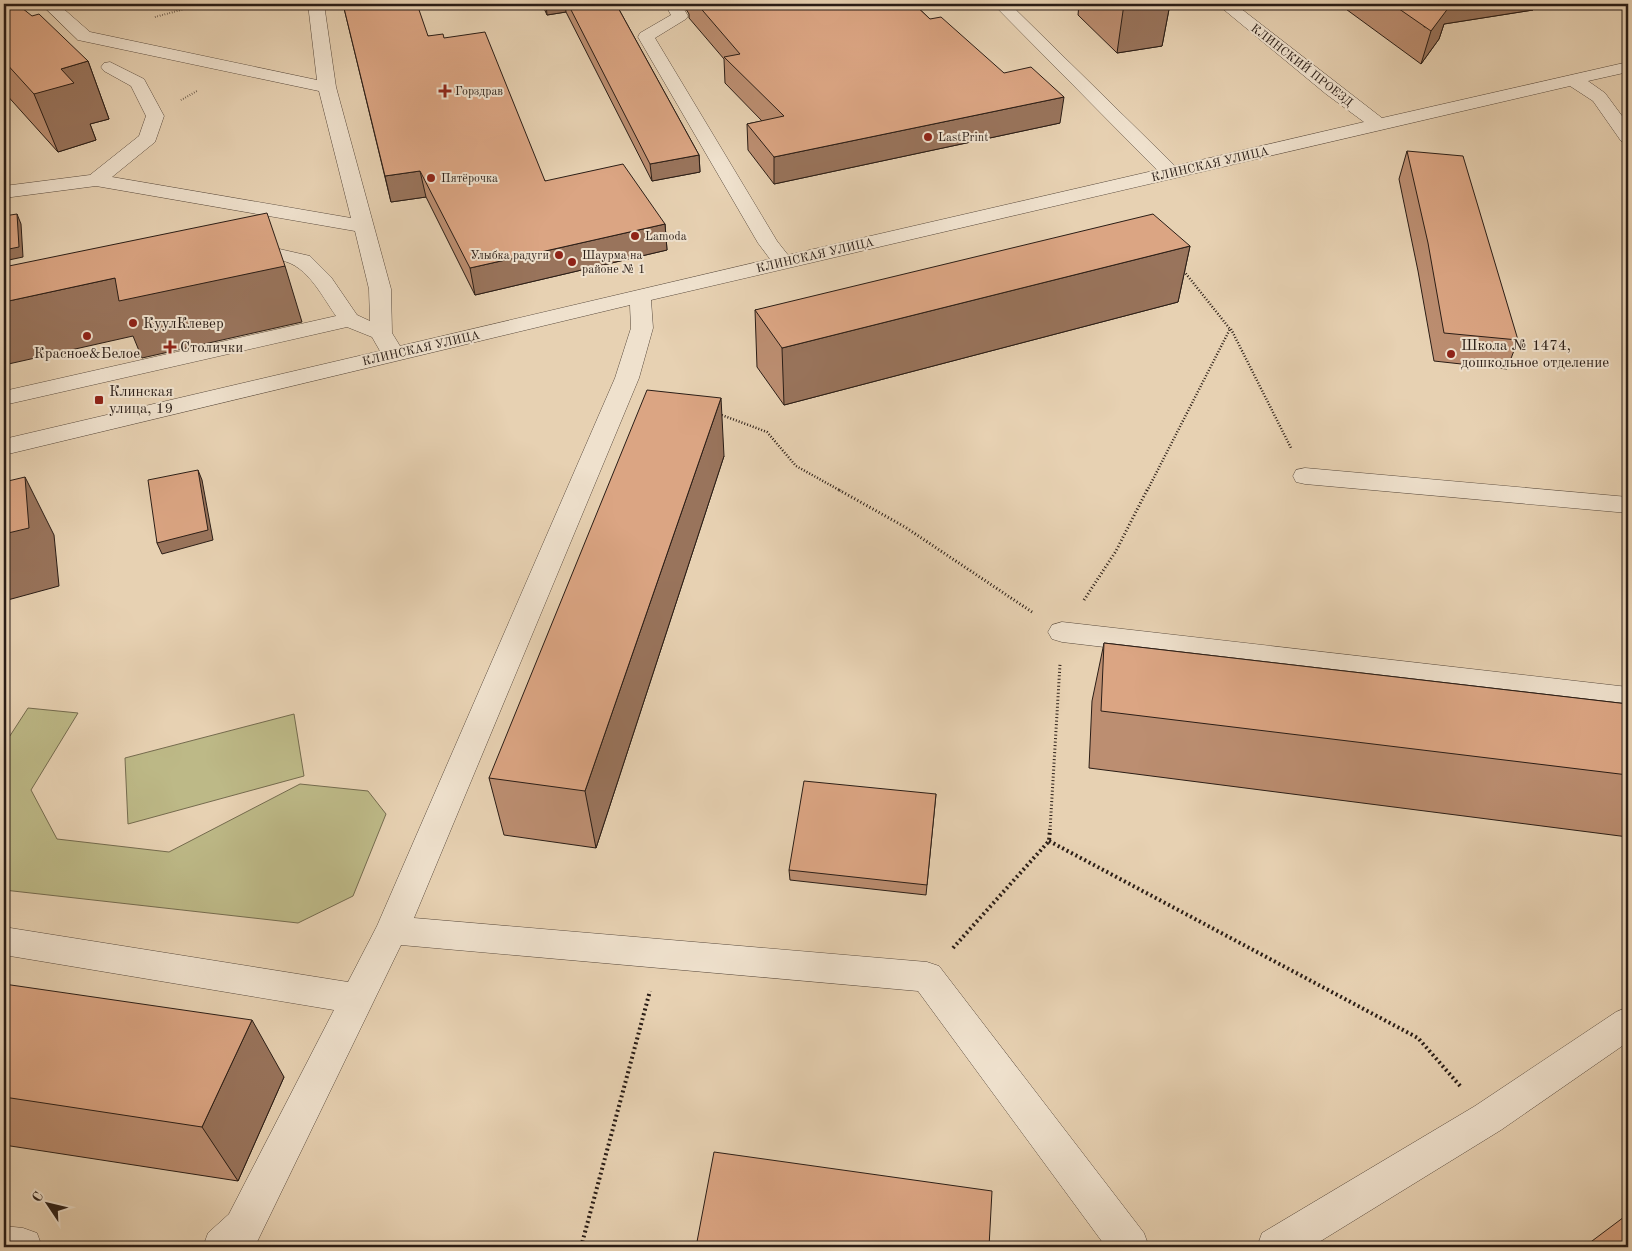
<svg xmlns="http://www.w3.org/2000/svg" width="1632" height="1251" viewBox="0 0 1632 1251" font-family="'Old Standard TT',serif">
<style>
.green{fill:#bdb987;stroke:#746b4e}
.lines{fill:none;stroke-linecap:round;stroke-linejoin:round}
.minor-casing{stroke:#594a3d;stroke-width:1}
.path-far3{stroke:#2a1d16;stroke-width:2;stroke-dasharray:0.5 2;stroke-linecap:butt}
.path-far2{stroke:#2a1d16;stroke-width:2.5;stroke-dasharray:1 2;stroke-linecap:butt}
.path-far1{stroke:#2a1d16;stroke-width:3;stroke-dasharray:1 2.5;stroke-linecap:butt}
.path{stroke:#2a1d16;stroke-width:4;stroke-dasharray:2 3;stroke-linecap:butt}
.minor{fill:#efe1cd;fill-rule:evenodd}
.wall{fill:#bc8e71;stroke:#2a1d16}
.shaded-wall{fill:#99745c;stroke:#2a1d16}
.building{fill:#dba583;stroke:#2a1d16}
.poi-dot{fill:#8f2418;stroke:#efe1cd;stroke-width:2}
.labels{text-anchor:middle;stroke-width:4;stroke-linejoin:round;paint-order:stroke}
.far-street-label{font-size:12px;fill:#2a1d16;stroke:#efe1cd}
.far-poi-label{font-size:12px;fill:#2a1d16;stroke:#efe1cd;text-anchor:start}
.poi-label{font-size:15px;fill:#2a1d16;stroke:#efe1cd;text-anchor:start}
</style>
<rect width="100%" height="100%" fill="#e7d1b2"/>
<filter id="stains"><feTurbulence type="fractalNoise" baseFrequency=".004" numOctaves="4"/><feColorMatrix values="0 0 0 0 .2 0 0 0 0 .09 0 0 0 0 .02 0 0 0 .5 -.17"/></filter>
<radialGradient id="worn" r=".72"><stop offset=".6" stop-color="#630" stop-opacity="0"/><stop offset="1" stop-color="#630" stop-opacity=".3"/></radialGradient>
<g class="green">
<path d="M28,708l50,5 -47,77 26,49 112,13 131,-68 68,7 18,23 -33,82 -55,27 -294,-33v-145z"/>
<path d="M294,714l10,62 -176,48 -3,-66z"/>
</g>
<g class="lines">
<defs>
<g id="minor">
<path d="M41,4h17l32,28 227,48 -9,-76h16l12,83 55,202 1,44 8,13 370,-87 -12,-16 -120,-206 2,-4 31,-18 -6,-11h16l7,12 -2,3 -31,19 122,203 11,14 369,-85 -164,-166h17l165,162 189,-44 -38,-28 -109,-90h18l147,114 246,-56v10l-40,9 17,12 23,31v19l-7,-2 -28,-40 -23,-15 -919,214 2,28 -14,50 -225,540 513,44 12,4 205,267 5,14h-43l-188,-256 -517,-46 -144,297 -7,5h-47l5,-14 21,-19 105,-204 -330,-55v-28l344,55 29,-56 238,-548 16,-50 -1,-23 -626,150v-16l376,-88 -8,-14 -25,-10 -343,78v-14l332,-75c-15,-21 -31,-56 -61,-56 -14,0 -25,9 -38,5l-3,-4 3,-4 38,-9 35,8 21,21 26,38 13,6 -1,-32 -14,-58 -259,-45 -92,12v-12l86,-11 49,-39 7,-20 -15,-30 -27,-15 -3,-4 3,-4 6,-1 34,17 20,37 -9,26 -43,35 239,41 -32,-127 -241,-51z"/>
<path d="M1305,468l323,29v16l-323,-29 -9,-2 -3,-6 3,-6z"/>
<path d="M1062,622l566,65v22l-566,-67 -10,-3 -4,-7 4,-7z"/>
<path d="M1628,1007v35l-127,88 -190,117h-54l5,-14 213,-127 141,-94z"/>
<path d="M4,1226l19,2 14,5 5,14h-38z"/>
</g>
</defs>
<use href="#minor" class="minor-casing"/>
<g class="path-far3">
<path d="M155,17l48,-13"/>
<path d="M181,100l16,-9"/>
</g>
<g class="path-far2">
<path d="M1231,329l60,119"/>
<path d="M719,414l48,18 29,34 45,25"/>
<path d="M1147,491l83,-162 -47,-59"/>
</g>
<g class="path-far1">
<path d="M839,490l66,37 127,85"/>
<path d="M1084,600l32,-49 31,-61"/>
<path d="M1050,830l10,-166"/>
</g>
<g class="path">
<path d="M1049,841l369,197 44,50"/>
<path d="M953,948l96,-107 1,-12"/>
<path d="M581,1247l69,-256"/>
</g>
<use href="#minor" class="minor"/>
</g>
<g class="wall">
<path d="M4,4l7,2 77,55 21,58 -19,5 6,16 -38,12 -54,-60z"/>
<path d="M343,4l85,32 16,2 101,143 120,43 2,26 -192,45 -49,-98 -35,5z"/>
<path d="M542,4h74l83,151 1,17 -48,9 -86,-169 -19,3z"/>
<path d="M684,4h230l16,15 130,104 -286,61 -26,-34 -1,-26 15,-3 -37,-38 -1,-24 -35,-41v-4l-5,-8z"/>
<path d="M1079,4h91l-8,42 -45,7 -39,-38z"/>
<path d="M1339,4h196l-2,6 -89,14 -5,15 -18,25z"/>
<path d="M1407,151l111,189 -11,29 -73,-8 -16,-90 -19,-92z"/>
<path d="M1190,246l-12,56 -394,103 -27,-38 -2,-57z"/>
<path d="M724,456l-128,392 -92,-13 -15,-57z"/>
<path d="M1104,643l524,61v133l-539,-69 3,-67z"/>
<path d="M936,794l-10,101 -136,-15 -1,-10z"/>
<path d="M4,984l280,93 -46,104 -234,-36z"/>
</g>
<g class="shaded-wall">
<path d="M4,4h6l17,45 -23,8z"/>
<path d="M546,4h19l1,8 -19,3z"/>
<path d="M1124,4h46l-8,42 -45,7z"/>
<path d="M1431,4h104l-2,6 -89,14 -5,15 -18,25 10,-33 4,-6 -11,2z"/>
<path d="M88,61l21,58 -19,5 6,16 -38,12 -24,-58 27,-25z"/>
<path d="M1064,97l-4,26 -286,61v-27z"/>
<path d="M699,155l1,17 -48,9 -2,-17z"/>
<path d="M420,171l6,26 -35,5 -6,-26z"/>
<path d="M17,214l4,10 2,33 -19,4v-11z"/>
<path d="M665,224l2,26 -192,45 -5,-27z"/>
<path d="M1190,246l-12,56 -394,103 -2,-57z"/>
<path d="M285,266l17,56 -160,36 -9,-22 -129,29v-63l111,-24z"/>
<path d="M721,398l3,58 -128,392 -11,-57z"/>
<path d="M198,470l4,10 11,60 -51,14 -5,-11z"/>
<path d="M25,477l29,58 5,51 -55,15v-67z"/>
<path d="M252,1020l32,57 -46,104 -36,-54z"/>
</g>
<g class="building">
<path d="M17,4l15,12 7,-2 49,47 -27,8 13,14 -40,11 -30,-33v-53z"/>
<path d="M343,4h74l11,32 15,-2 1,4 41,-6 60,149 78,-17 42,60 -195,44 -50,-97 -35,5z"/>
<path d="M568,4h48l83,151 -49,9z"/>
<path d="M697,4h217l16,15 11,-2 63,56 27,-6 33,30 -290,60 -27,-33 37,-8 -60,-59 16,-3z"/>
<path d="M1392,4h53l4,3 -18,24z"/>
<path d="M1407,151l56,5 55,184 -74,-7 -16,-90z"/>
<path d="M267,213l18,53 -166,35 -4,-23 -111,24v-35z"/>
<path d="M17,214l2,33 -15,3v-34z"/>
<path d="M1153,214l37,32 -408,102 -27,-38z"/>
<path d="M647,390l74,8 -136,393 -96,-13z"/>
<path d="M198,470l10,60 -51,13 -9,-63z"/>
<path d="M25,477l4,51 -25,6v-52z"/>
<path d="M1104,643l524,61v71l-527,-64z"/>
<path d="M804,781l132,13 -9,91 -138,-15z"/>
<path d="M4,984l248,36 -50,107 -198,-30z"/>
<path d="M714,1152l278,39 -3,56h-293z"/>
<path d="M1628,1214v33h-44z"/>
</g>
<g class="poi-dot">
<path d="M442.5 83.5h5v5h5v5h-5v5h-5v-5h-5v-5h5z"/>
<circle cx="928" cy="137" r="5"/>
<circle cx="431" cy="178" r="5"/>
<circle cx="635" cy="236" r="5"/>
<circle cx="559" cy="255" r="5"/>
<circle cx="572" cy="262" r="5"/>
<circle cx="133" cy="323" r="5"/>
<circle cx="87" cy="336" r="5"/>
<path d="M167.5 339.5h5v5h5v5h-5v5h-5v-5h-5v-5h5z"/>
<circle cx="1451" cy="354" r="5"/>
<rect x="94" y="395" width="10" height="10" rx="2.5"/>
</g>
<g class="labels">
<g class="far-street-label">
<text transform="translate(1302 65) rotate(38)" y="4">КЛИНСКИЙ ПРОЕЗД</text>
<text transform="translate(1210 164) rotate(-13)" y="4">КЛИНСКАЯ УЛИЦА</text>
<text transform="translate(815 255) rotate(-13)" y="4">КЛИНСКАЯ УЛИЦА</text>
<text transform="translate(421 348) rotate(-13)" y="4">КЛИНСКАЯ УЛИЦА</text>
</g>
<g class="far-poi-label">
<text x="455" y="95">Горздрав</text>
<text x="938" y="141">LastPrint</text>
<text x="441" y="182">Пятёрочка</text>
<text x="645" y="240">Lamoda</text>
<text x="549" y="259" text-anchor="end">Улыбка радуги</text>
<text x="582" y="259">Шаурма на<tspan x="582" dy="14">районе № 1</tspan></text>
</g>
<g class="poi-label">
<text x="143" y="328">КуулКлевер</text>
<text x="1461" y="350">Школа № 1474,<tspan x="1461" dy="17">дошкольное отделение</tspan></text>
<text x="180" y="352">Столички</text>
<text x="87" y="358" text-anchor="middle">Красное&amp;Белое</text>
<text x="109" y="396">Клинская<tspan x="109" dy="17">улица, 19</tspan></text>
</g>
</g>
<rect width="1632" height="1251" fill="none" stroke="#e7d1b2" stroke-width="20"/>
<rect x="5" y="5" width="1622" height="1241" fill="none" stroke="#2a1d16" stroke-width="2.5"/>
<rect x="10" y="10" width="1612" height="1231" fill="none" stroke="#2a1d16"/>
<g transform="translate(48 1204) rotate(305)" stroke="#efe1cd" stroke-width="4" paint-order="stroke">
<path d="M0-4L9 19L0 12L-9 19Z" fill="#2a1d16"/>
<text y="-8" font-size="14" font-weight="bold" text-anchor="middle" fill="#2a1d16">С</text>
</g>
<rect width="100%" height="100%" filter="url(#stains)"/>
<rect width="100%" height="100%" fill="url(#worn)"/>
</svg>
